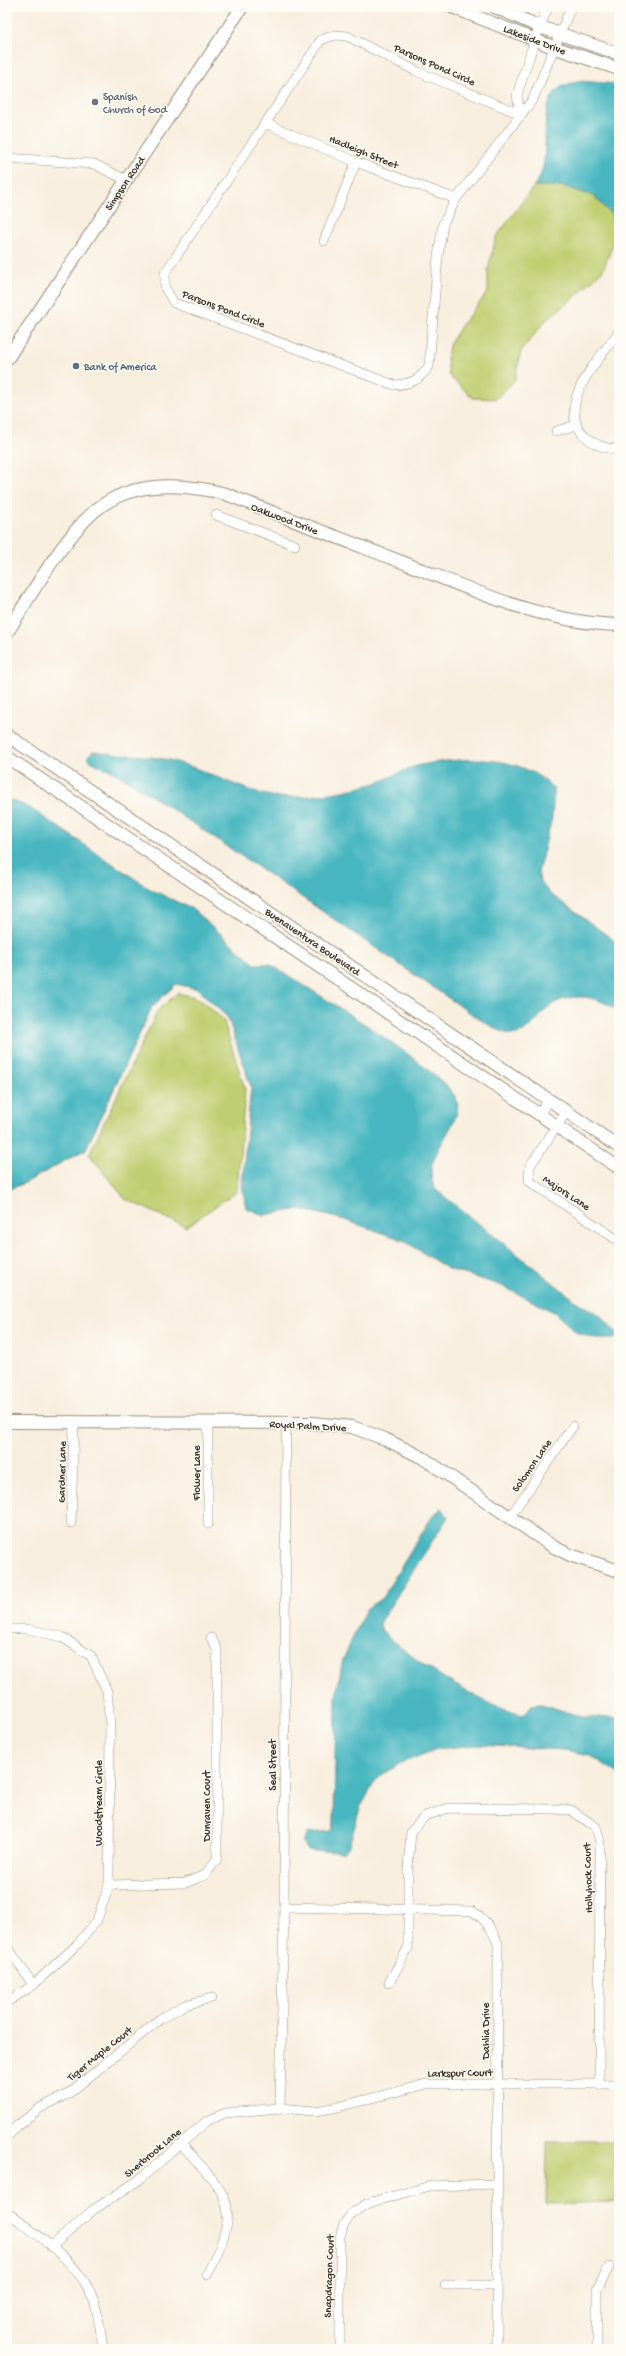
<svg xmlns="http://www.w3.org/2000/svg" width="626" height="2356" viewBox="0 0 626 2356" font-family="'Gochi Hand',sans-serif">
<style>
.green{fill:#bfce70;stroke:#7d7c47}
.water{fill:#47b6c0;stroke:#41706f}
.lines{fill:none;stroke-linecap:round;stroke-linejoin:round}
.street-casing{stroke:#9a8c7e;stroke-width:10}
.secondary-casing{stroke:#9a8c7e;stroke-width:14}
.street{stroke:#fff;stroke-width:9}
.secondary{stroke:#fff;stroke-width:12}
.worship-dot{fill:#6b7280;stroke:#fdfcf7;stroke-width:1.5}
.service-dot{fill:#5c6f8a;stroke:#fdfcf7;stroke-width:1.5}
.labels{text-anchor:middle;stroke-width:3;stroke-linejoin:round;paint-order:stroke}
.street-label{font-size:11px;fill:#3b2a1e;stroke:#fdfcf7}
.worship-label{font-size:11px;fill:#5b616d;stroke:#fdfcf7;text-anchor:start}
.service-label{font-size:11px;fill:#4e5e75;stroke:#fdfcf7;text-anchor:start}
</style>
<rect width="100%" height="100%" fill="#fdfcf7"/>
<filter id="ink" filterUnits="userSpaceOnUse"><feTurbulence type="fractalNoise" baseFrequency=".025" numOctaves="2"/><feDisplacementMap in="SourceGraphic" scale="8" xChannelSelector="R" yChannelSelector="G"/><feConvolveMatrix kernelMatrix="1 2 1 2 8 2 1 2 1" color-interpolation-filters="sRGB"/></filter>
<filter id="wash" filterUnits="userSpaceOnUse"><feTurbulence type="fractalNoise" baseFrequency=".012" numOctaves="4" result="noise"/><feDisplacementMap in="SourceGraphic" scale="16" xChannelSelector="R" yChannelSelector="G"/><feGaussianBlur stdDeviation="0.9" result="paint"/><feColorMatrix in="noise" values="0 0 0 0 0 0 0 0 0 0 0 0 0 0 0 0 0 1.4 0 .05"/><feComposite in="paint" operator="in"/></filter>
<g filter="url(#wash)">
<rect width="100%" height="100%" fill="#f8eede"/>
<g class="green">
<path d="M534,186h28l32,10 25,27v6l-16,41 -29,28 -27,21 -26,32 -6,29 -19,19 -23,-1 -24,-22 -2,-17 2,-14 14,-22 25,-31v-23l8,-32z"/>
<path d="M178,993l20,5 25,21 22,70 -8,102 -51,36 -61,-28 -36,-45 69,-144z"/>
<path d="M547,2141h72v61l-73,2z"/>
</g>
<g class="water">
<path d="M579,81l40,3v139l-25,-27 -32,-10h-28c23,-26 -2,-79 27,-99 5,-3 13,-4 18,-6z"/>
<path d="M93,751c26,4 60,4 84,11 31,9 64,28 94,34 25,5 86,-6 110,-15 13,-5 26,-13 39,-16 44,-8 101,-12 134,24l-2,29 -14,54 2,9 9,12 70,51v69c-8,-9 -24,-15 -36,-16 -45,-1 -41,32 -67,37 -12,2 -27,-10 -37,-15 -100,-68 -199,-138 -300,-205 -23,-15 -45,-31 -69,-44 -8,-4 -19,-6 -23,-13z"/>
<path d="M7,799l23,9 120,81 42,20 63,55h15c32,21 179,108 187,137 6,19 -28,52 -26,73 0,5 2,10 4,15l141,112 25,15 16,17 -3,6h-18l-19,-6 -23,-21 -54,-27 -52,-16 -45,-29 -58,-20 -45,-11 -36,6 -18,-7 -4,-22 9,-99 -23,-69 -30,-29 -22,-5 -24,23 -66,142 -61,34 -18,7z"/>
<path d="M442,1508l6,9 -68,105 -1,5c26,30 105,80 144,88l9,-10 10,-1 40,13 37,1v56l-29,-19 -26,-5 -87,-5 -40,4 -38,15 -23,16 -16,28 -11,38 -5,6 -32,-1 -5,-2 -4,-7 5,-9 23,-2 3,-8 2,-127 7,-37 23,-50 16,-11 51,-83z"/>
</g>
</g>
<g filter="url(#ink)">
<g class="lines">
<defs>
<g id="street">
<path d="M520,114l-104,-43 -69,-35 -12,-1 -14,5 -156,233v15l9,15 220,82c16,-1 25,-4 35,-19l9,-110 5,-32 13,-25 77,-100 38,-92"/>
<path d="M520,114l-3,-19 18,-56 13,-32"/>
<path d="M265,123l91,39 100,37"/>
<path d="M7,158l87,6 32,16"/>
<path d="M324,241l32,-79"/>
<path d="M619,332c-19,26 -66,73 -34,104 9,9 22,13 34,13"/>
<path d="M556,431l21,-6"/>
<path d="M216,515l79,30"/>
<path d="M567,1111l-37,55 -1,15 90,60"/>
<path d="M540,1113l9,-14"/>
<path d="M208,1422v102"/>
<path d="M509,1518l64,-92"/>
<path d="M71,1523l3,-102"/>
<path d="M7,1629h20l35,8 29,19 16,35 3,33 -1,161 -12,35 -20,25 -44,40 -26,17"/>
<path d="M109,1885l76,-2 20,-8 12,-16v-210l-6,-11"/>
<path d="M284,1907l188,4c14,9 20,17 26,33l-1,405"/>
<path d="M7,1946l26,39"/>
<path d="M389,1983l19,-35v-80l3,-36 14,-16 24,-8 104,1 18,1 25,17 4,15 -1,243"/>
<path d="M280,2108l4,-201 2,-484"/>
<path d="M7,2137l10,-11 23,-18 28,-14 92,-75 25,-14 27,-7"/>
<path d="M181,2144c49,54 62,60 26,130"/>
<path d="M7,2212c31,24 73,50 87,89 5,16 7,32 9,48"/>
<path d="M51,2247l42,-37 46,-30 68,-59 18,-8 55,-5 35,3 23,-4 88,-23h193"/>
<path d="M445,2285h52"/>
<path d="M340,2349v-112l4,-13 7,-10 17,-11 62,-17 66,-2"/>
<path d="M597,2349v-60l12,-22"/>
</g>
<g id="secondary">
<path d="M452,7l101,40 66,22"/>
<path d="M495,7l45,20 79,27"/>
<path d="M7,359l235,-352"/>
<path d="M7,633c23,-37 62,-106 97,-129 36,-24 82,-20 122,-10 60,24 121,47 181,70 69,27 136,59 212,61"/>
<path d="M7,735l612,412"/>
<path d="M7,757l612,411"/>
<path d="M7,1422l306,1 39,4 33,12 38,19 129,88 18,9 49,16"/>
</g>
</defs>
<use href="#street" class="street-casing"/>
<use href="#secondary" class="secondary-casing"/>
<use href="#street" class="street"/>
<use href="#secondary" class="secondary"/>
</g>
</g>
<circle class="worship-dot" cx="95" cy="102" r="4"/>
<circle class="service-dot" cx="76" cy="366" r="4"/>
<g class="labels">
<g class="street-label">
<text transform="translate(535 39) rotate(21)" y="4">Lakeside Drive</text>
<text transform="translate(435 64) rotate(24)" y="4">Parsons Pond Circle</text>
<text transform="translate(364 151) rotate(22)" y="4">Hadleigh Street</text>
<text transform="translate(124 183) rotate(-56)" y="4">Simpson Road</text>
<text transform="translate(224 308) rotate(21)" y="4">Parsons Pond Circle</text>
<text transform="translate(285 518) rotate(21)" y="4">Oakwood Drive</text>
<text transform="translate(313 941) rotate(34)" y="4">Buenaventura Boulevard</text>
<text transform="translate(567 1192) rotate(34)" y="4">Majors Lane</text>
<text transform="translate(308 1425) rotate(3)" y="4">Royal Palm Drive</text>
<text transform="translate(531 1465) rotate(-55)" y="4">Solomon Lane</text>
<text transform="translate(61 1472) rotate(-89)" y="4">Gardner Lane</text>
<text transform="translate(196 1473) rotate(-90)" y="4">Flower Lane</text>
<text transform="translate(272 1765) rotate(-90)" y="4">Seal Street</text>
<text transform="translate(98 1803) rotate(-90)" y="4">Woodstream Circle</text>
<text transform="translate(206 1806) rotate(-90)" y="4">Dunraven Court</text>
<text transform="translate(587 1878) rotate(-92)" y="4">Hollyhock Court</text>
<text transform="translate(485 2031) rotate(-90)" y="4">Dahlia Drive</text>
<text transform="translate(99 2053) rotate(-39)" y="4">Tiger Maple Court</text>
<text transform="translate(460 2072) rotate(-1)" y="4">Larkspur Court</text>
<text transform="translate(152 2152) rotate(-40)" y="4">Sherbrook Lane</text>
<text transform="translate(328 2276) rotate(-88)" y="4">Snapdragon Court</text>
</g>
<g class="worship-label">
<text x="103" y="100">Spanish<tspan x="103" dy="13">Church of God</tspan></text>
</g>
<g class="service-label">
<text x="84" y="370">Bank of America</text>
</g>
</g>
<rect width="626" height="2356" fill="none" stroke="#fdfcf7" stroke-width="24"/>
</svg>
